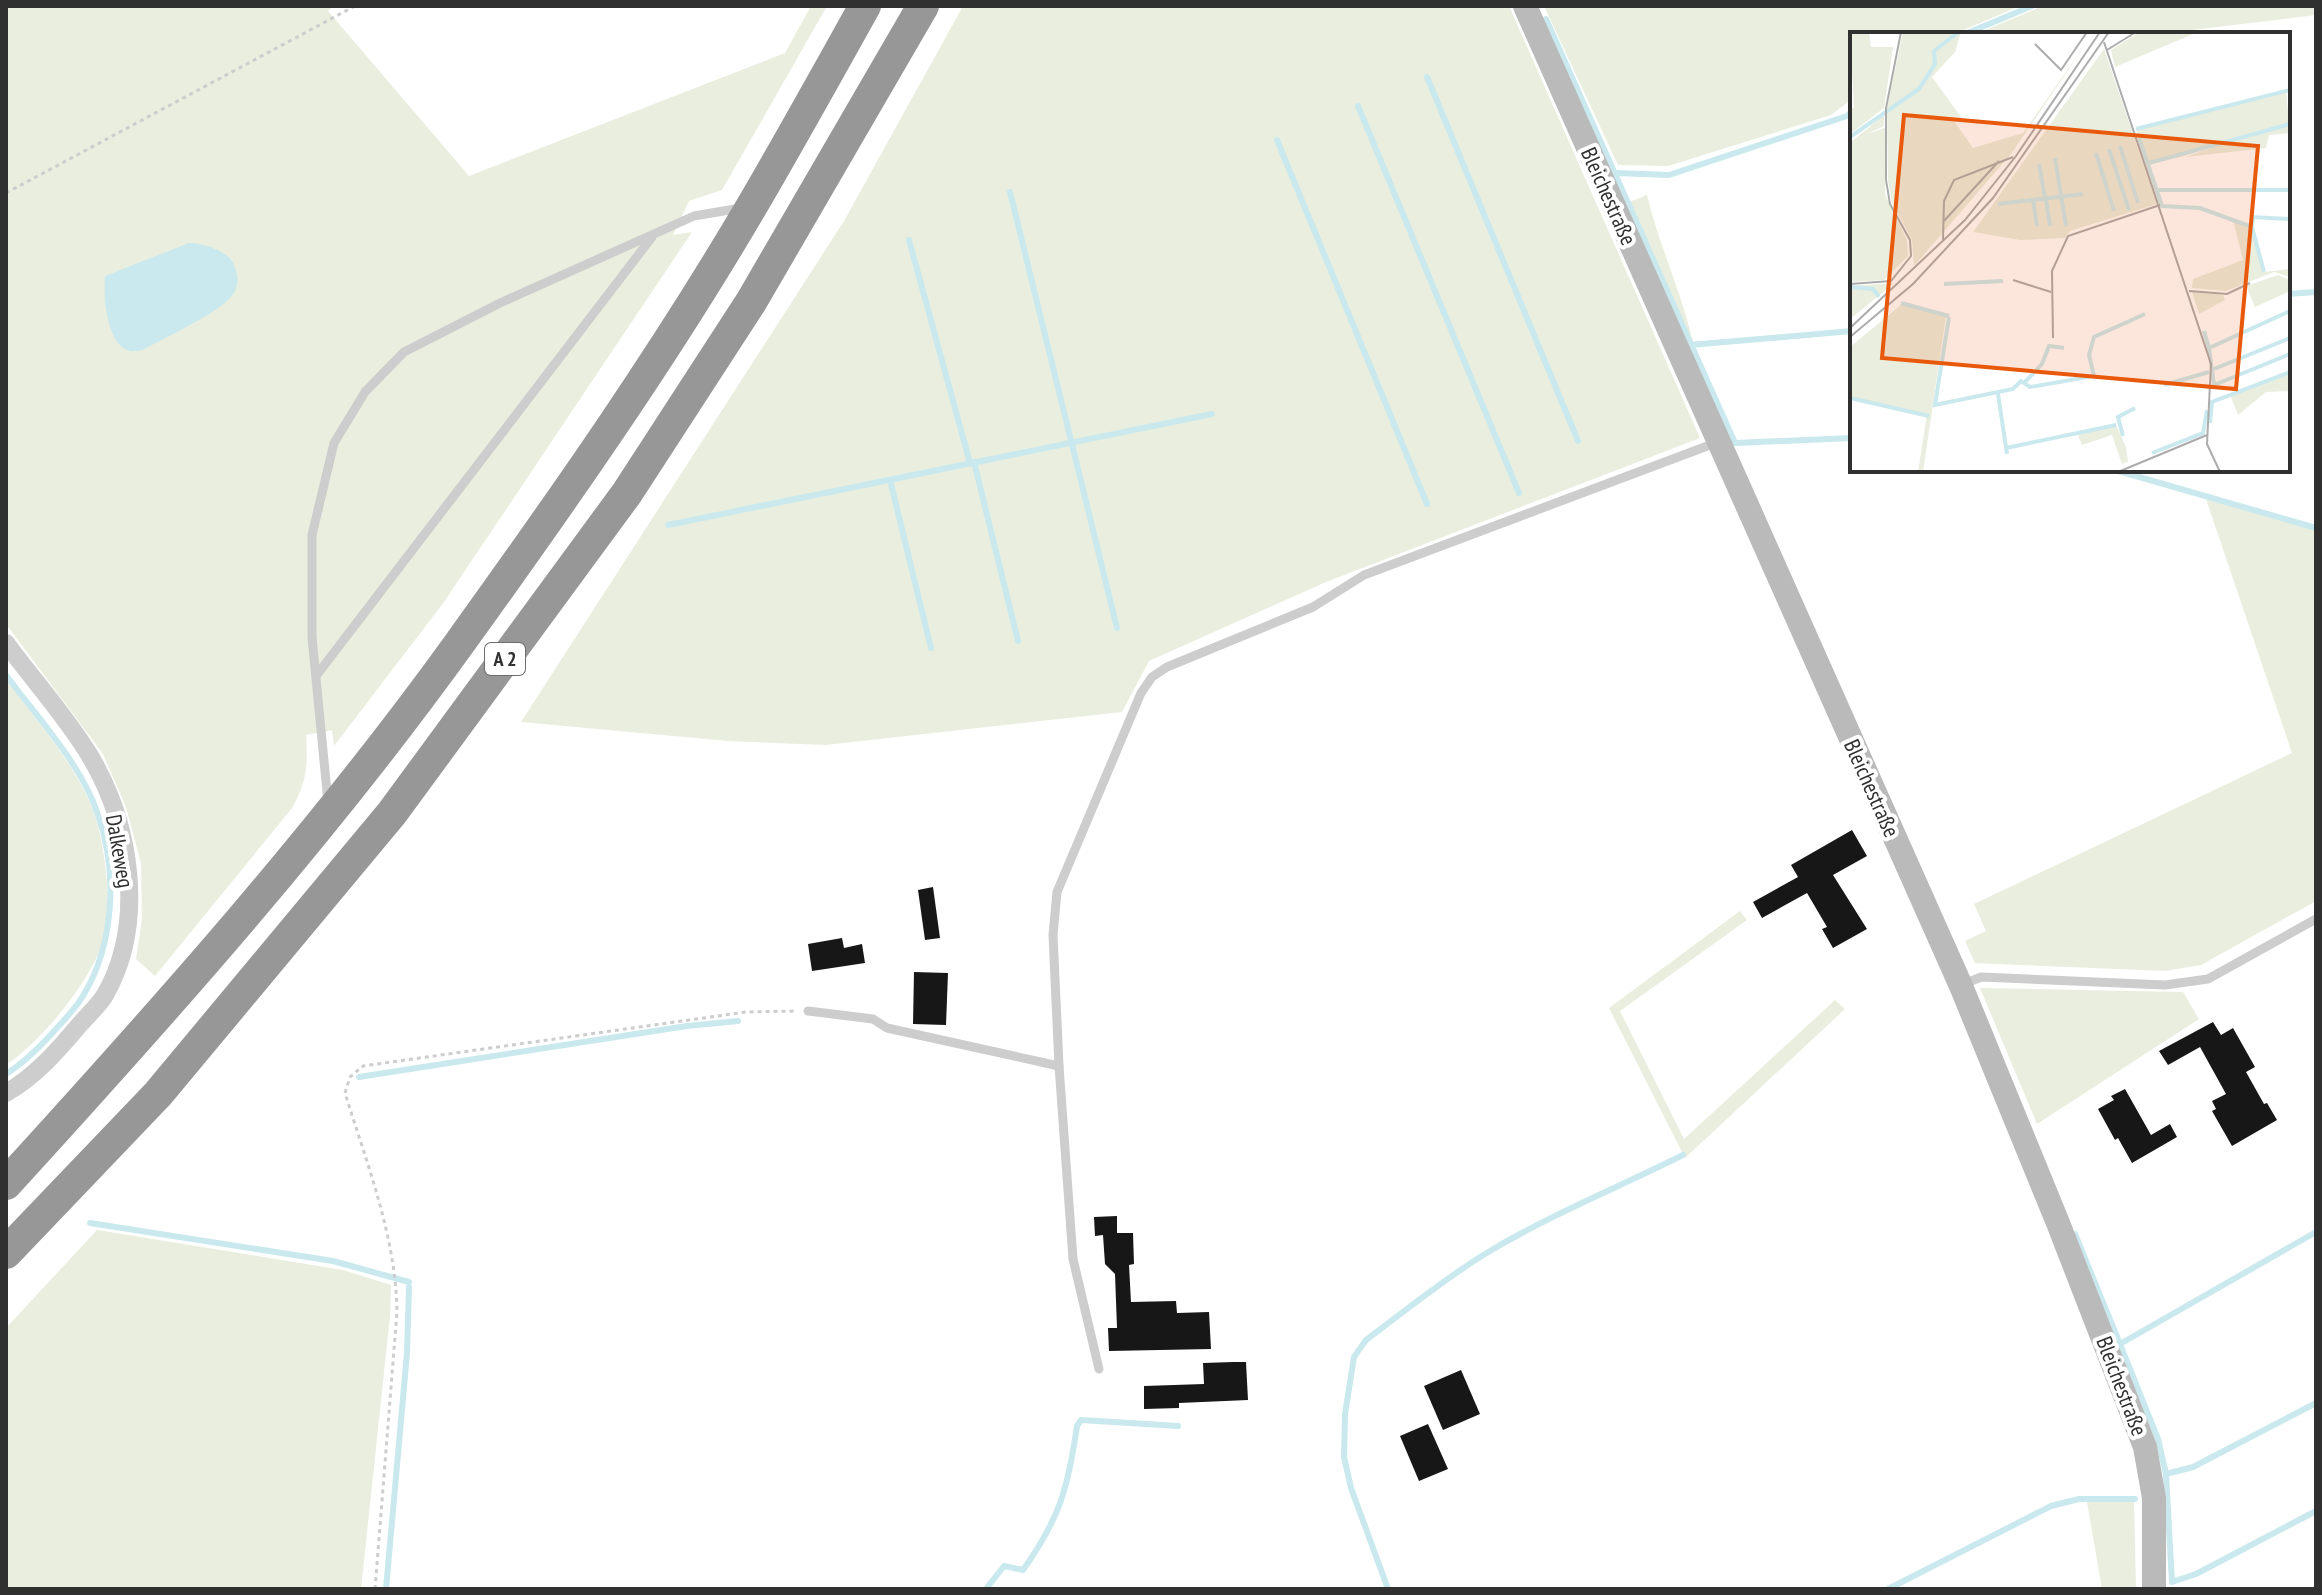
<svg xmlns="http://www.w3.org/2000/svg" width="2322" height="1595" viewBox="0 0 2322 1595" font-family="'PT Sans Narrow',sans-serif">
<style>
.green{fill:#eaeede}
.water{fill:#c9e9ee}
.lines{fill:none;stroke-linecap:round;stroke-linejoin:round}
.stream{stroke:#c9e9ee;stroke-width:6}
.building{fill:#171717}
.path{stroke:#cdcdcd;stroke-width:3;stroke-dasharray:4 4;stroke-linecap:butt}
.lane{stroke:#cdcdcd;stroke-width:9}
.street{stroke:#cdcdcd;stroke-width:18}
.secondary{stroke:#bababa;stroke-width:24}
.highway{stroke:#979797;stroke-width:32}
.labels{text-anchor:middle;stroke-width:8;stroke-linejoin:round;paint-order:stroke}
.shield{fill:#fff;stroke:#6e6e6e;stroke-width:2}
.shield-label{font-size:20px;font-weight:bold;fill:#303030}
.street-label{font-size:22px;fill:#303030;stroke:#fff}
.inset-river{fill:none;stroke:#c9e9ee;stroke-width:4}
.inset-road{fill:none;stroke:#acacac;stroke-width:2}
.view{fill:#e8590c;fill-opacity:0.15;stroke:#e8590c;stroke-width:4}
.inset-edge{fill:none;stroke:#303030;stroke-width:4}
</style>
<rect width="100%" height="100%" fill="#fff"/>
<g class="green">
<path d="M6,6h328l-6,5 141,165 316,-123 26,-47h16l-105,184 -33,11 -16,34 19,-3 -248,370 -110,144 -2,-16 -26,5c2,29 1,47 -14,73l-137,168 -19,-17 6,-40 -1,-55 -15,-57 -23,-53 -97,-130z"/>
<path d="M963,6h546l191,432 -374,144 -177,79 -27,51 -296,33 -98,-4 -207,-19 323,-501z"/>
<path d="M1544,6h476l-66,28h-102v65l-21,16 -163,51 -50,-1z"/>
<path d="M2043,6h273v9l-157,19h-183z"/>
<path d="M1647,195c12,50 34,96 46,147h-2l-62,-140z"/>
<path d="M2206,499l110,31v371l-115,64 -36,6 -190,-8 -10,-22 21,-10 -12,-27 318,-151z"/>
<path d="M6,679c30,42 70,85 88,134 12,36 21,104 5,139 -17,39 -58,89 -93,113z"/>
<path d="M1740,911l7,9 -127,91 64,128 151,-139 10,9 -160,149 -76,-150z"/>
<path d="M1980,988l203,4 16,27 -162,105z"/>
<path d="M97,1230l246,40 48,15 -1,31 -29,273h-355v-261z"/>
<path d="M2134,1501l2,88h-34l-15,-87z"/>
</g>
<path class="water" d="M189,243c14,0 38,8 44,20 6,12 7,24 -3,35 -14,16 -66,40 -87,52 -4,0 -8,2 -13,1 -24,-6 -27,-56 -25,-75z"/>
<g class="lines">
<g class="stream">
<path d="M1546,19l189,424 117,-5"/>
<path d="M1965,34l67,-28"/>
<path d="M1427,77l151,364"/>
<path d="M1358,106l161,387"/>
<path d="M1277,140l150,364"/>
<path d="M1615,173l54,2 178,-59 5,-5"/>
<path d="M1010,192l107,436"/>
<path d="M909,240l61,223"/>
<path d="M2288,294l28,-2"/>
<path d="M1690,345l162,-14"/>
<path d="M974,462l44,179"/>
<path d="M2115,470l201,58"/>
<path d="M890,480l41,168"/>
<path d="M668,525l544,-111"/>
<path d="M6,675c30,41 75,89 91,137 21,58 18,131 -14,184 -7,12 -18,23 -27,33 -15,17 -31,33 -50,45"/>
<path d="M359,1077l328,-51 51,-5"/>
<path d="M90,1223l243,38 76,21"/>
<path d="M2075,1234l45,110 196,-112"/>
<path d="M2120,1344l38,95 8,35 6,108 24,-8 120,-63"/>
<path d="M2166,1474l27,-7 123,-64"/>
<path d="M386,1589l21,-236 2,-66"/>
<path d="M986,1589l18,-23 19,4c37,-52 45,-82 54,-144l4,-6 97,6"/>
<path d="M1388,1589l-37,-101 -7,-31 1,-43 9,-57 12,-17c39,-29 78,-61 119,-86 64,-39 132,-66 198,-99"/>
<path d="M1888,1589l163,-83 28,-7h56"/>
</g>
</g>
<g class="building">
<path d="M1852,830l15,26 -34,19 34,54 -34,19 -11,-19 5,-2 -20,-34 -45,25 -9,-16 45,-25 -7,-12z"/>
<path d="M933,887l7,51 -15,2 -7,-50z"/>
<path d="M842,938l2,10 18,-4 3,19 -53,8 -4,-27z"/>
<path d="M914,972l34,1 -2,52 -33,-1z"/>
<path d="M2213,1022l8,13 12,-7 22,39 -9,5 18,32 3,-1 10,17 -45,26 -20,-35 4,-2 -4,-8 14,-7 -26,-47 -32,18 -9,-14z"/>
<path d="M2125,1089l26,46 19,-11 7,13 -45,26 -14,-25 -3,2 -17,-31 16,-9 -3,-4z"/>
<path d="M1117,1216v17h16l1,31 -5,1 2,37 45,-1 1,12 32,-1 2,37 -102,2 -1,-23h9l-2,-54 -10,-10 -2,-29 -8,1 -1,-19z"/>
<path d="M1233,1362h13l2,38 -69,3v5l-35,1v-23l60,-2 -1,-21z"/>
<path d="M1461,1370l19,44 -37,16 -19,-44z"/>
<path d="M1428,1424l20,45 -29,12 -19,-45z"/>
</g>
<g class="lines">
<g class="path">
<path d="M6,193l349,-187"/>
<path d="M375,1589l22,-277c-1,-75 -30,-148 -52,-219l5,-16 13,-11 383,-54 50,-1"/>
</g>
<g class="lane">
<path d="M316,676l336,-439"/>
<path d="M328,802l-16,-165v-102l22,-92 31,-51 39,-40 96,-49 194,-87 47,-8"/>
<path d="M1964,984l17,-7 184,8 43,-6 108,-60"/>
<path d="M808,1011l65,8 14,9 172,38"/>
<path d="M1099,1369l-26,-110 -14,-193 -6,-131 4,-43 84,-199 11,-16 15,-10 146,-60 51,-32 354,-133"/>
</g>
<path class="street" d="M6,643c27,37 60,73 84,113 41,69 56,167 15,239 -6,10 -16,19 -24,28 -22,26 -45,53 -75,70"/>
<path class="secondary" d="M1525,6l436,980 97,237 87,224 9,51v91"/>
<g class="highway">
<path d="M6,1184c158,-173 316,-350 453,-540 103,-143 205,-288 294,-440 38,-65 75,-132 112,-198"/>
<path d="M6,1253l152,-159 234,-281 235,-320 124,-191 172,-296"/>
</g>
</g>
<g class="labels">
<rect class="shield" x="485" y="643" width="40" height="32" rx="6"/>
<g class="shield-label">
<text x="505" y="666">A 2</text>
</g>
<g class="street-label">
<text transform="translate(1609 196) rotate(66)" y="8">Bleichestraße</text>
<text transform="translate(1872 788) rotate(66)" y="8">Bleichestraße</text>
<text transform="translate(120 851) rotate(80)" y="8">Dalkeweg</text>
<text transform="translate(2122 1386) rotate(69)" y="8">Bleichestraße</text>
</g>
</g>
<g transform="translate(1850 32)">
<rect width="440" height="440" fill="#fff"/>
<path d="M0,0h19l2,15h22l-9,61 -34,26v-25l4,-1zM53,0h58l-6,20 -23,25 29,40 -7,4 19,27 50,-15 71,-101 -83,122 -97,112 -2,-26 -20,-37 -4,-22 -1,-73zM290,0h58l-83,35 -4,-17zM254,17l53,155 -87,27 -5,7 -45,2 -47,-8zM436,60l4,41 -21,2 -3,13 -81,9 88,-30 -92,30 -33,5 -12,-33zM34,83v11l-17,8 18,-6v66l22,46 1,16 -24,24 -34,2v-139zM383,188l19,8 12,44 26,-3v8l-16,-5 -48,19 -34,-3 1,-9 50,-19zM428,243l12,5v11l-35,16 -9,-21zM44,251l-34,28 -10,8v-33zM342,260l31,3 2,5 -26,14zM52,272l44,12 -23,156h-5l9,-58 -77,-17v-50zM440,340v19l-24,1 -28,23 -8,-20zM266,393l10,22 2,15 -6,2 -10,-29 -30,10 -4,-10z" fill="#eaeede"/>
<path class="inset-river" d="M286,97l154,-39M0,105l69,-48 16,-25 -1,-13 25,-19M289,106l23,68 38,2 52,19 1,-10 37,2M270,114l18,57M259,117l20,61M246,121l18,58M205,126l11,68M299,131l141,-39M189,132l6,34M308,158h132M183,168l4,26M196,168l4,26M148,172l85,-10M402,195l12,45M94,252l59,-3M0,255l23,2 6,8M51,271l48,13M99,285l-14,88 78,-16 8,-8 9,6 64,-11 -5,-21 5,-18 51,-23M354,299l5,17 81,-37M359,316l5,37 76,-31M364,337l76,-31M175,350l17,-18 7,-18 15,2M314,353l45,-13M148,362l9,60M0,366l79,18M360,391l2,-21 78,-30M273,404l-5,-19 17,-9M156,416l110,-23M302,421l51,-20 4,-23"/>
<path class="inset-road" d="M254,10l107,322 -4,80 13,28M185,12l26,26 26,-38M257,18l29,-18M93,190l56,-61M93,208l1,-39 10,-21 59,-23M163,248l38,12M0,252l41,-3 20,-25 -1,-16 -20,-36 -4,-24v-72l15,-76M339,259l38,3 23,-11M0,296l115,-108 51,-64 84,-124M0,305l63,-53 80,-86 116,-166M203,306l-1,-67 16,-35 92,-31M268,440l89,-37"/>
<path class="view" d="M54,83l354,31 -22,243 -354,-31z"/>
<rect width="440" height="440" class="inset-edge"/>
</g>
<rect width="2322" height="1595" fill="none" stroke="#303030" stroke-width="16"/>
</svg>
